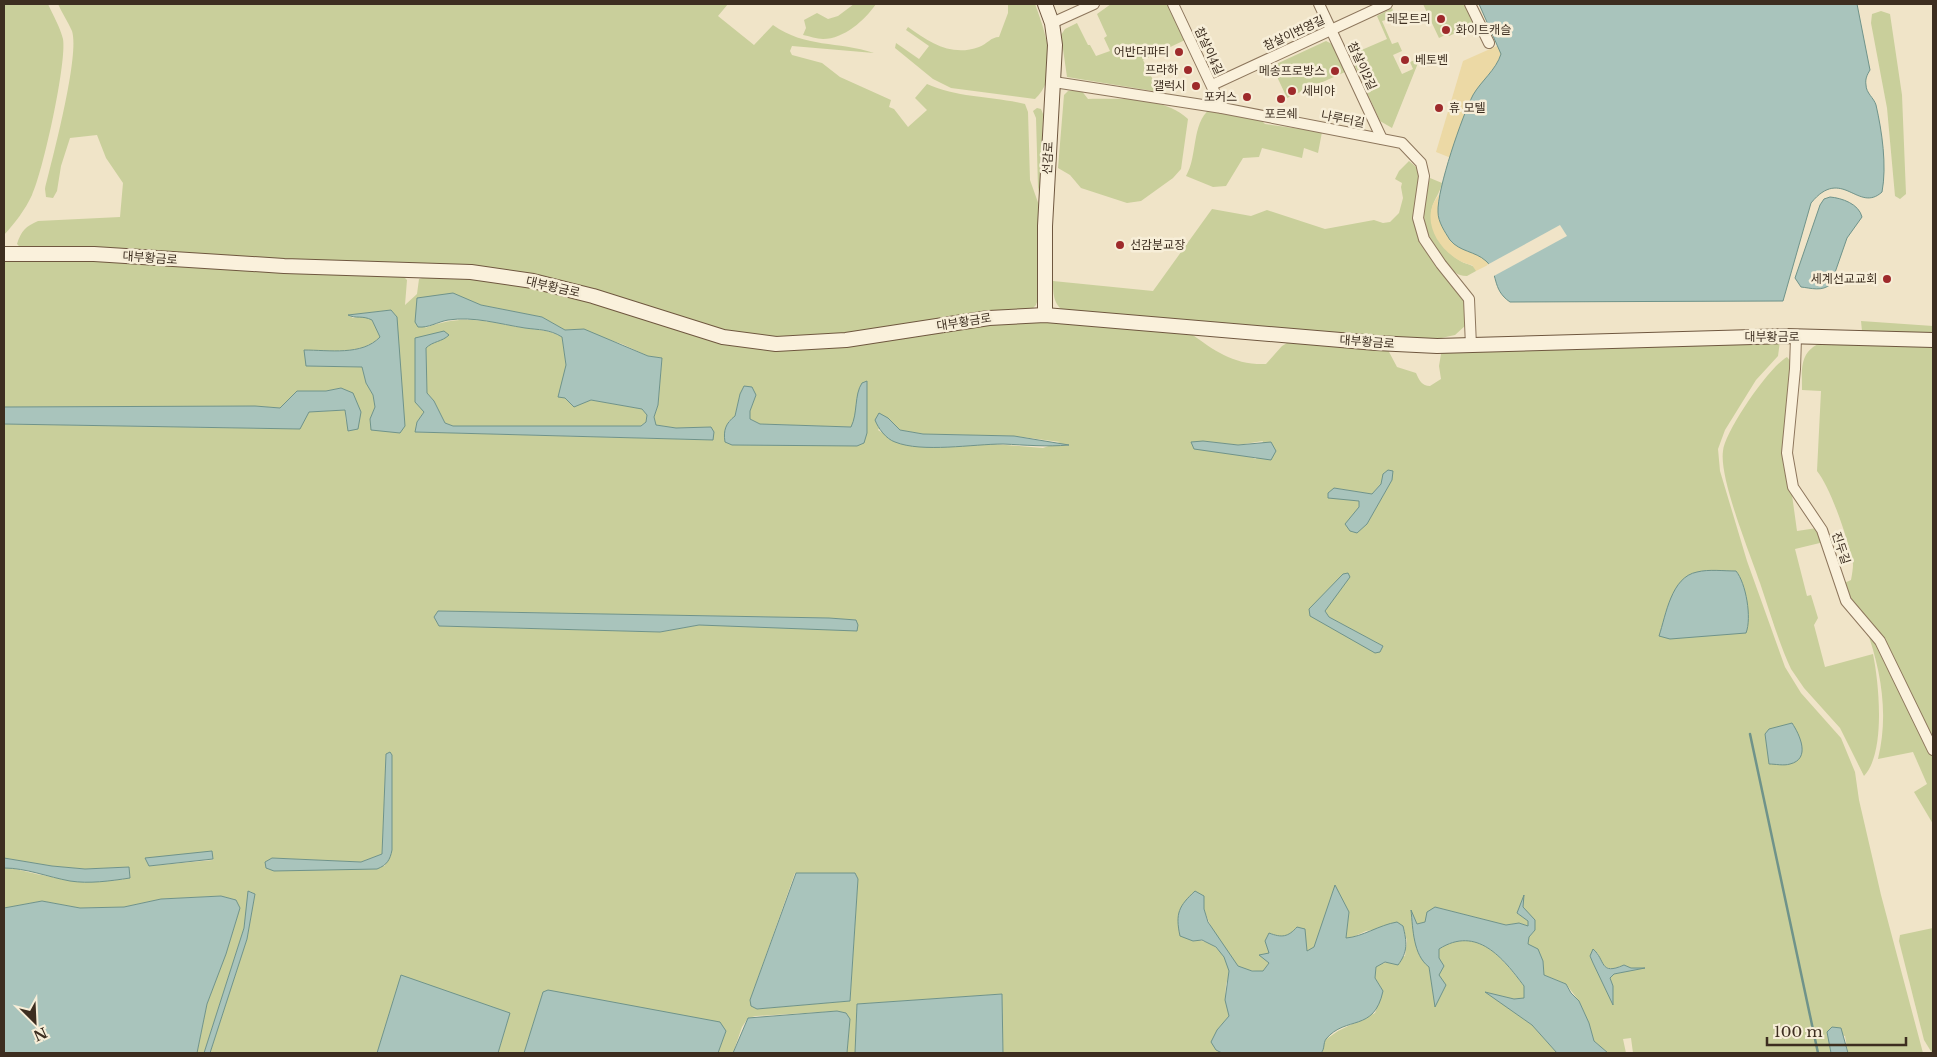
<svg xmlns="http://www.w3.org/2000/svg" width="1937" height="1057" viewBox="0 0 1937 1057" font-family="'Libre Baskerville','Noto Sans KR',serif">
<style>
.green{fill:#c9cf9b;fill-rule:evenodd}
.sand{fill:#ecd9a5}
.water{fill:#a9c4bc;stroke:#6f938a}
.pier{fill:#f0e4c8}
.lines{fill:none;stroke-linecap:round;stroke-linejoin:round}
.stream{stroke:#6f938a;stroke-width:2.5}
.street-casing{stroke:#8d765c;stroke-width:12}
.secondary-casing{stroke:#6f573f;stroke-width:16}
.street{stroke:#faf1dc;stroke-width:10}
.secondary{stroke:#faf1dc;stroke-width:14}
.poi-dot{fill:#9e2a2b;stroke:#f7eed8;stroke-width:2}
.labels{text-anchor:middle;stroke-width:5;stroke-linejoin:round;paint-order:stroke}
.poi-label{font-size:12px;fill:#3d2e20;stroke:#f7eed8;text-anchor:end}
.street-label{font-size:12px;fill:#3d2e20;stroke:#f7eed8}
</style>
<rect width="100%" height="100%" fill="#f0e4c8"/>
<g class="green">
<path d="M4,4h44c5,11 12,23 15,35 4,23 -20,133 -31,156 -7,15 -17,28 -28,40z"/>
<path d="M58,4h670l-10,12 36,29 19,-20c32,23 65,16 101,28l-82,-7 -2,5 2,4 30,8 18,14 51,23 -2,7 5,2 14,18 19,-17 -12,-12 12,-14c31,14 65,12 98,20l3,8 2,68 11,31 -2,85 -3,9 -6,6 -240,30 -63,-7 -180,-55 -525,-30 -5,-5c4,-13 9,-18 21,-23l82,-4 3,-34 -17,-25 -9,-23 -27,3 -9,28 -4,25 -4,7 -7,-1 -1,-8c7,-29 35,-133 27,-158 -4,-9 -10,-18 -14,-27z"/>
<path d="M854,4h22c-11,16 -32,35 -53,35 -6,0 -14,-3 -20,-4l3,-7 -2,-8 13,-7 11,6 10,-3z"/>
<path d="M1008,4h27c10,27 26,71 0,95l-84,-11 -18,-9 -38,-31 1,-5 23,16 10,-13 -23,-16 2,-3c22,16 44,30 71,20 8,-3 12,-10 20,-10l9,-24z"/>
<path d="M1111,4h57l17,36 -42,20 16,32 -92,-15 -6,-42 4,-6 12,-6 11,22h2l6,11 14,-5 -6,-13 3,-2 -10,-22z"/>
<path d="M1423,4h41l11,20 -26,12 -2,-2 -8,4z"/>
<path d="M1392,8l4,9 -14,4 10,23 6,-2 4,9 -9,4 9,19 11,-5 -3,-7 10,-4 -28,70 -12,-7 -30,-66 37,-16 -10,-23z"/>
<path d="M1881,11l9,3 12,81 4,99 -6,5 -5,-3 -8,-88 -16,-85 1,-9z"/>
<path d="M1326,41l6,3 13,28 -58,26 -15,-32z"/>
<path d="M1081,90l7,9c31,0 75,-3 100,20l-7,50 -8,9 -32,23 -14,2 -46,-15 -11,-13 -12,-7 6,-73 4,-4z"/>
<path d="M1037,108l4,1 2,5 -3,84 -2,-11 -2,-69 -3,-7z"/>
<path d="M1210,109l49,9 6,6 57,8 -4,21 -14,-5 -2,10 -40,-10 -3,9 -16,1 -17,28 -13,1 -27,-11c12,-20 5,-52 24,-67z"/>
<path d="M1409,161l12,10 -6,46 45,75 6,12v21l-11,10 -23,5 -365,-27c-13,-7 -14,-17 -14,-32l100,10 59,-82 39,7 16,-6 58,19 49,-9 9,3 7,-1 9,-9 4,-15 -2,-11 1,-4 -7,-4 4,-8z"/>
<path d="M1430,178l12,5c-2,10 -8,16 -10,25 -5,20 10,42 27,52 5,4 12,4 17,8v3l-9,5c-11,0 -15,-6 -21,-14 -24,-29 -27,-48 -16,-84z"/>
<path d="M97,258l304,16 6,6 -2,25 12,-11 2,-15 10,-3 69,3 51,11 206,57c76,10 151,-17 226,-24 70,-6 140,4 209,10 25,18 43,32 76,31l16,-18 5,-3 101,7 9,17 19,6c3,7 6,13 14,13l11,-7 -2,-13 2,-12 6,-4 333,-9 -2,15 -22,24 -31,50 -7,19 2,22 27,90 38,106 16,26 40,45 14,34 4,28 22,95 42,158h-75l-3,-17 -18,-4 4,21h-198l-2,-15 -8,1 3,14h-18l-14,-12 -5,-18 -10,-22 -13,-17 -22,-9 -1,-14 -15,-17 1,-7 6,-7 -12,-23 1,-10 -7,16 11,8v5l-9,-3 -13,2 -71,-18 -10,15 -8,2 -6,-11 18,53 6,40 4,-31v-26c39,-24 63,9 85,37v12l-10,1 -27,-6 45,32 25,28h-236l4,-13 13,-9 37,-18 8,-22 -8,-13 1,-12 29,-10 2,-15 -4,-15 -37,5 -13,6 -7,1 3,-26 -14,-26 -20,61 -8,5 -1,-11 -17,-6 -9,2 -11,-4v30l-6,8c-8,0 -19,0 -26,-6 -13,-12 -28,-40 -33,-56l-11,32c17,-3 33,12 36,29 1,5 -2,10 -3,15 -1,12 0,20 3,31l-12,14 -1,20 6,3h-219l-1,-59 -145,10 -2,49h-8l3,-34 -4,-6 -9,-2 -81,5 -8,2 -6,9 -9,26h-15l8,-22 -183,-39 -19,61h-26l12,-40 -109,-37 -24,77h-167l37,-114 8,-45 -6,-3 -5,37 -40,125h-7l10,-49 19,-50 14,-46 -4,-8 -15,-4 -60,3 -37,8 -44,1 -38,-7 -38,7v-40c13,0 25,5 38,7 29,7 58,9 88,3l-1,-11 -44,2 -33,-3 -48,-8v-434l295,5 10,-17 36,-2 1,12 12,7 -17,-41 -15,3h-29l-17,17 -25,-2 -251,1v-148zM452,293l29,12 61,12 23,13 11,-1 46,15 26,12 14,2 -4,47 -4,12 2,8 20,3 35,-1 1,13 -296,-8 1,-10 7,-10 -9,-73 18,2 -7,7 1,45 7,8 11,22 8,3h188l5,-4 1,-7 -5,-6 -51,-9 -17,6 -9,-8 1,-33 -4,-28c-13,-7 -23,-7 -37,-9 -40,-6 -59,-15 -100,0zM391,310l6,8v16l-26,96 -1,-11 5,-12 -2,-12 -7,-12 -4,-16 -55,-1 -2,-16c24,0 56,6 75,-13l-8,-17 -9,-5 -10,3 -5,-3zM859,388l-2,58 -129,-24 7,-6 5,-22 16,1 -6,16v8l10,5 92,3 5,-13zM888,418l12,12 23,4 91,2 46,6 -17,6 -157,-13 -8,-5zM1203,441l35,4 25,-4 -7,18zM1392,480l-25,44 -10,9 2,-32 -13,-2 -12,-11 38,6 9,-10zM1343,575l-18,36 4,6 54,29 -3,6 -70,-43zM438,611l391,7 27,2 -157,5 -39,7 -221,-6 -5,-9zM386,754l-1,112 -120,-4 7,-4 89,4 21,-8zM212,851l1,9 -64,6zM795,873h60l3,6 -8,122 -93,8 -5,-3 -2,-6zM1598,953c3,16 12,18 26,12l7,3h12l-29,6 -4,4 3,8v18l-23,-48z"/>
<path d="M1861,321l72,5v9l-66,-1 -5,-3z"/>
<path d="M1822,342l111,3 -1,394 -90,-155 9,-4c1,-6 2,-11 2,-16 -4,-22 -22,-76 -36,-93l4,-80 -19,-1c0,-22 -3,-38 20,-48z"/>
<path d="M1787,357l5,6 -9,101 9,31 5,36 20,-3 7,14 -29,7 12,47 4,-1 7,23 -4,7 11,42 48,-13c6,29 13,99 -9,122l-24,-48 -36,-40 -13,-19c-13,-28 -21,-57 -31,-86 -10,-30 -41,-104 -37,-132 2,-20 46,-84 64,-94z"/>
<path d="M1866,628l5,5 62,123v68l-19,-32 13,-8 -14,-32 -35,7c11,-45 3,-89 -12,-131z"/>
<path d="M1933,928v125h-1l-8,-13 -25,-99 1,-6z"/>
</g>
<g class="sand">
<path d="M1499,45l2,9 -2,6 -15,21 -33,77 -15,-6 27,-91z"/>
<path d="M1440,193l-2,9 34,51 7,2 11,9 -14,7 -4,-6c-23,-4 -48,-33 -40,-58 1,-5 6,-10 8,-14z"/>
</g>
<g class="water">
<path d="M1479,4h378l13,66c-3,5 -5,9 -4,15 0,8 8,13 10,20 6,26 11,61 6,87 -24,22 -40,-27 -71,11l-28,98 -273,1c-19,-13 -11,-29 -24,-41 -11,-10 -26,-9 -36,-21 -5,-8 -12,-18 -12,-28 -1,-23 24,-96 35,-117 8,-14 23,-25 28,-41z"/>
<path d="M1830,197c12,1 29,7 32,20l-15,21 -16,46c-9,8 -20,4 -30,3l-6,-9 25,-73 4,-6z"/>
<path d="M453,293l28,12 61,12 23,13 19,-1 64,27 14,2 -4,47 -4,12 2,8 20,3 35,-1 3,5 -1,8 -298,-8 2,-10 7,-10 -9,-10v-64l29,-7 5,4c-7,7 -16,6 -23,13l1,45 7,8 11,22 8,3h188l5,-4 1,-7 -5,-6 -51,-9 -17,7 -9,-9 -7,-1 8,-32 -4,-28c-13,-8 -23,-7 -37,-9 -26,-4 -51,-12 -77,-8 -11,2 -19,8 -30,7l-3,-5 2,-24z"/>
<path d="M391,310l6,7 8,109 -5,7 -29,-3 -1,-11 5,-12 -2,-12 -7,-12 -4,-16 -56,-1 -2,-16c25,0 58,6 76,-13l-8,-17c-10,-5 -16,-1 -24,-5z"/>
<path d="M867,381v52l-3,10 -7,3 -125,-1 -7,-3c-2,-12 1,-19 10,-26l5,-22 4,-8 8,1 4,8 -6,16v8l10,5 91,3c7,-14 3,-32 11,-44z"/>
<path d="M341,388l12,5 8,19 -3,17 -10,2 -3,-21 -36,2 -9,17 -296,-5v-17l251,-1 25,2 17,-17h29z"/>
<path d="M879,413l9,5 12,12 23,4 91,2 55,9c-23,2 -43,0 -66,-1 -30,0 -81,9 -108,-2 -9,-3 -17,-14 -20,-22z"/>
<path d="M1203,441l35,4 33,-3 5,9 -5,9 -77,-11 -3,-7z"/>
<path d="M1388,470l5,1 -1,9 -25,44 -10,9 -7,-2 -5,-7 14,-17v-6l-31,-3v-5l6,-5 38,6 9,-10 2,-10z"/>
<path d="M1736,571c10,12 16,47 10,62l-76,6 -11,-3c7,-21 12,-59 38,-64 12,-3 26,-1 39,-1z"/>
<path d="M1348,573l2,4 -25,34 4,6 54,29 -3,6 -5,1 -65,-37 -1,-7 34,-35z"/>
<path d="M438,611l391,7 27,2 2,5 -1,6 -158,-6 -39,7 -221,-6 -5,-9z"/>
<path d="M1792,723c8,12 19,36 -2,41 -6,2 -15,0 -21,0l-4,-30 4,-5z"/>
<path d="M390,752l2,3v95c-2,10 -5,15 -15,19l-103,2 -8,-3 -1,-6 7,-4 89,4 21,-8 4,-100z"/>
<path d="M212,851l1,8 -64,7 -4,-8z"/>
<path d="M4,858l48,8 33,3 44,-2 1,11c-20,3 -41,6 -60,3 -22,-4 -44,-13 -66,-13z"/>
<path d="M796,873h59l3,6 -8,122 -93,8 -6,-3 -1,-6z"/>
<path d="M1335,885l14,27 -3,26c16,-1 33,-13 51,-16l6,4c4,16 5,26 -5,39l-13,-3 -9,5 -1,11 8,13c-9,42 -37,24 -57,48 -3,4 -1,10 -5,14h-99l-6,-3 -5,-8 6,-12 12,-14 -4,-16 4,-29 -5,-14 -8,-10 -14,-7 -9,1 -13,-5c-5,-23 -1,-30 15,-45l9,5v13l4,13 30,44 14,5h11l6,-8 -10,-8 10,-2 -4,-12 4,-8c13,5 19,4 28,-6l8,2 2,22 7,-4z"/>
<path d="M248,891l7,3 -8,45 -37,114h-6l40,-125z"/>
<path d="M1524,895l-1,12 12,13v10l-6,7 -1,7 10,5 5,12 1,14 22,9 5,9 8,8 10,22 5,18 14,12h-51l-25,-28 -47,-33 29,7 10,-1v-12c-21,-28 -47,-61 -85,-37v9l5,8 -5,9 7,10 -11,22 -6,-40c-16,-12 -16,-38 -18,-57l6,14 8,-2 2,-10 8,-5 71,18 13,-2 9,3v-5l-11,-8z"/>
<path d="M221,896l15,4 4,8 -14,46 -19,50 -10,49h-193v-145l38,-7 38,7 44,-1 37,-8z"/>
<path d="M1593,949c13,11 6,27 31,16l7,3h14l-31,6 -4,4 3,8v19l-20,-42 -3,-7z"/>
<path d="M401,975l109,38 -12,40h-121z"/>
<path d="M548,990l172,32 6,9 -8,22h-194l19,-61z"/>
<path d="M1002,994l1,59h-148l2,-49z"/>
<path d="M837,1011l9,2 4,6 -3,34h-114l15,-35z"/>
<path d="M1832,1027l9,1 7,25h-17l-4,-21z"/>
</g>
<path class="pier" d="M1560,225l7,11 -75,41 -5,-12z"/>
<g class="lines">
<path class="stream" d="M1750,734l68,319"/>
<defs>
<g id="street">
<path d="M1173,4l49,104"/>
<path d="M1319,4l63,135"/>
<path d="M1470,4l19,39"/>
<path d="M1052,23l42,-19"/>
<path d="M1054,82l168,26 180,35 19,20 3,13 -6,42 6,21 17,25 28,35 2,47"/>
<path d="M1212,85l175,-81"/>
<path d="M1796,337l-1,32 -8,84 6,34 29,43 24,71 34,40 53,109"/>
</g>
<g id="secondary">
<path d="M1045,4l7,19 3,22 -10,181v89"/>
<path d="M4,254h90l190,12 187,6 62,9 60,15 130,41 53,7 70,-4 143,-22 56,-3 331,28 61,3 348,-10 148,4"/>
</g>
</defs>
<use href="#street" class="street-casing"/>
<use href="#secondary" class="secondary-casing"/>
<use href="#street" class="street"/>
<use href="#secondary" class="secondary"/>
</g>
<g class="poi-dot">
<circle cx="1441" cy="19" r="5"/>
<circle cx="1446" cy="30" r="5"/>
<circle cx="1179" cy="52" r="5"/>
<circle cx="1405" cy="60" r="5"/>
<circle cx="1188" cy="70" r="5"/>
<circle cx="1335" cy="71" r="5"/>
<circle cx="1196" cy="86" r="5"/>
<circle cx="1292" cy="91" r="5"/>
<circle cx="1247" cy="97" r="5"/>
<circle cx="1281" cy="99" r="5"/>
<circle cx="1439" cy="108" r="5"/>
<circle cx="1120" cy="245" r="5"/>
<circle cx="1887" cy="279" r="5"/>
</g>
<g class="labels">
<g class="poi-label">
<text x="1431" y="23">레몬트리</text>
<text x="1456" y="34" text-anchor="start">화이트캐슬</text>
<text x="1169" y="56">어반더파티</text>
<text x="1415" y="64" text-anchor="start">베토벤</text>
<text x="1178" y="74">프라하</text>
<text x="1325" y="75">메송프로방스</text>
<text x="1186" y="90">갤럭시</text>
<text x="1302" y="95" text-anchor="start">세비야</text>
<text x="1237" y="101">포커스</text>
<text x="1449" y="112" text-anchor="start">휴 모텔</text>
<text x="1281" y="118" text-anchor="middle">포르쉐</text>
<text x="1130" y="249" text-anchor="start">선감분교장</text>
<text x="1877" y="283">세계선교교회</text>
</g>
<g class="street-label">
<text transform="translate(1294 33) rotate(-25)" y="4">참살이번영길</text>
<text transform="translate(1209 51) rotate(65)" y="4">참살이4길</text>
<text transform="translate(1362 66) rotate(65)" y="4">참살이2길</text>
<text transform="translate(1343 119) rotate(11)" y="4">나루터길</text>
<text transform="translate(1048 158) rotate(-87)" y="4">선감로</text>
<text transform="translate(150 258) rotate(4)" y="4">대부황금로</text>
<text transform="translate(553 287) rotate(13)" y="4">대부황금로</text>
<text transform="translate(964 322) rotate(-9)" y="4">대부황금로</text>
<text x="1772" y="341">대부황금로</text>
<text transform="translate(1367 342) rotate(4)" y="4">대부황금로</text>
<text transform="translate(1841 548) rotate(72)" y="4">진두길</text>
</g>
</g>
<rect width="1937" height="1057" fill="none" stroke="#3d2e20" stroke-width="10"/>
<g transform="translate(35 1022) rotate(156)" stroke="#f7eed8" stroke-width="4" paint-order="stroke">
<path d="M0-4L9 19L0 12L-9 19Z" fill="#3d2e20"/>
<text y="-8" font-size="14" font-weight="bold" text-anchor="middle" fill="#3d2e20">N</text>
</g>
<path d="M1767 1037v8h139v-8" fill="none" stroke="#3d2e20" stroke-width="2.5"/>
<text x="1774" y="1037" font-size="15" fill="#3d2e20" stroke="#f7eed8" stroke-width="4" paint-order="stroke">100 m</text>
</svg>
